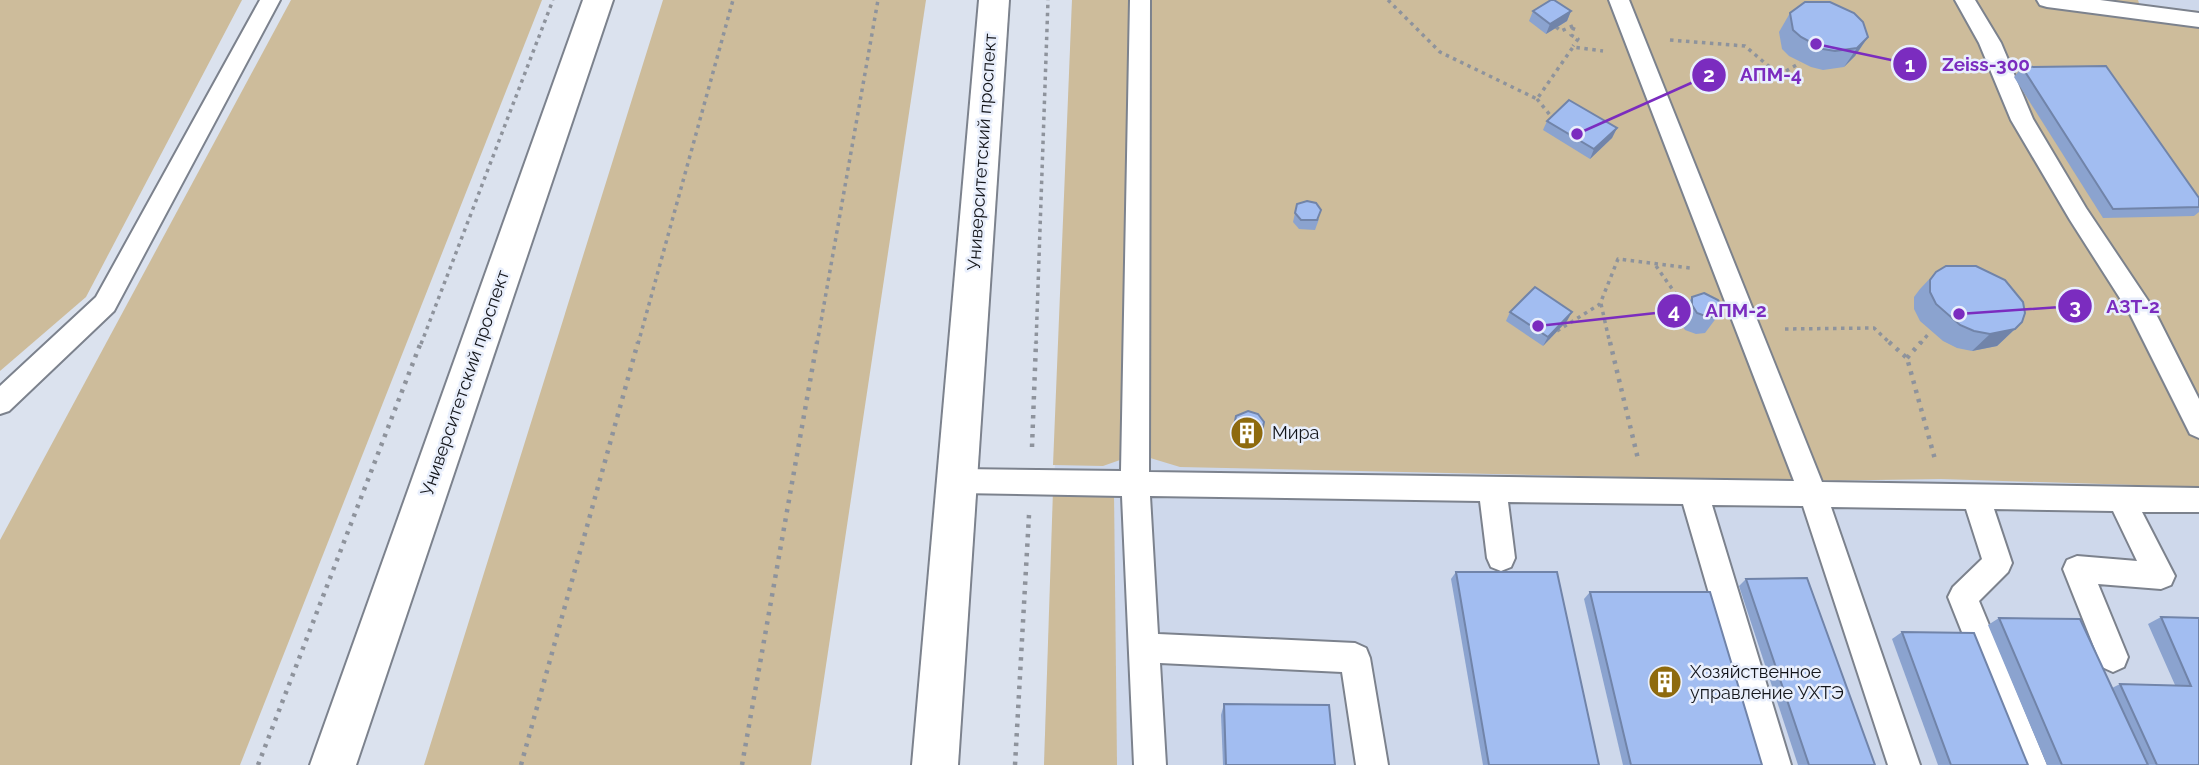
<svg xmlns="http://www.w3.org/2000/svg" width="2199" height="765" viewBox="0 0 2199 765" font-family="Raleway,sans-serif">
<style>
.built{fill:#ced8eb}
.green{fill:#cdbc9b}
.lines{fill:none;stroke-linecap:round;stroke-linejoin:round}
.lane-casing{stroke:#7c828d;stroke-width:4}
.secondary-casing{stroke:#7c828d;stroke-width:4}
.path-far1{stroke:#8e939c;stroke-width:3.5;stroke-dasharray:3.5 4.5;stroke-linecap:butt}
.path{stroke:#8e939c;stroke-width:4.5;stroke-dasharray:3.5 6;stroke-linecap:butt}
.lane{fill:#fff;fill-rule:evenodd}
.secondary{fill:#fff;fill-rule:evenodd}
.wall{fill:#8ba3cf}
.shaded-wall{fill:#7184a9}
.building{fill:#a2bdf1;stroke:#7184a9;stroke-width:2}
.labels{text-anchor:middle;stroke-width:5;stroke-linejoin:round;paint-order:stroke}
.street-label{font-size:18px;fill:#13151a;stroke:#e9effc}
.poi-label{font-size:18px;fill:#13151a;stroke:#e9effc;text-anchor:start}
.leader{fill:none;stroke:#7b2cbf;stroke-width:2.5}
.callout-dot{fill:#7b2cbf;stroke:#e9effc;stroke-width:2.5}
.mark-label{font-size:21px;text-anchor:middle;font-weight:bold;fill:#fff}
.callout-label{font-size:19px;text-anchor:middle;font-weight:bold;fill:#7b2cbf;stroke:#e9effc;stroke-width:5;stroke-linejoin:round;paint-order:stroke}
</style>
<rect width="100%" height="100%" fill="#dbe2ee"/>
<path class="built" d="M1072,0h1127v765h-1155z"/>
<g class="green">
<path d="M0,0h242l-156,297 -86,74z"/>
<path d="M291,0h251l-302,765h-240v-225z"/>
<path d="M663,0h263l-115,765h-387z"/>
<path d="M1072,0h1066l2,6 59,5v476l-258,-8 -133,2 -628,-14 -43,-13 -34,12 -50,-1z"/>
<path d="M1053,490l61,2 3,273h-73z"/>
</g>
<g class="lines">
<defs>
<g id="lane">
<path d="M260,0h20l-166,311 -105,100 -9,3v-28l96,-89z"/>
<path d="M1130,0h20l-1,472 645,9 -185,-481h20l193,482 377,6v24h-57l33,64 -4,9 -10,4 -63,-5 30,73 -4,10 -11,5 -11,-5 -39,-98 4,-9 10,-4 60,5 -24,-50 -119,-2 18,54 -4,9 -29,29 68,164h-32l-67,-168 5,-10 29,-28 -16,-50 -135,-2 89,258h-32l-85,-259 -91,-1 79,260h-32l-76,-261 -175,-2 7,56 -4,9 -10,4 -10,-4 -4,-9 -7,-57 -330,-5 8,138 197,9 11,5 4,10 18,107h-32l-14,-93 -182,-9 6,102h-32l-12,-269 -163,-3 -10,-3 -4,-9 4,-9 10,-3 162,2z"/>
<path d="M1955,0h20l26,43 32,76 53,89 67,100 46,91v39l-9,-4 -60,-120 -60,-94 -59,-100 -32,-77z"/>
<path d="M2037,0h63l99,13v14l-152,-20 -7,-2z"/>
</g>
<g id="secondary">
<path d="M583,0h30l-257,765h-46z"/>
<path d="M979,0h30l-51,765h-46z"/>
</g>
</defs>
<use href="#lane" class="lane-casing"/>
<use href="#secondary" class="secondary-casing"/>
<g class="path-far1">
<path d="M1388,0l52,52 97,47 36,-52 30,4"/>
<path d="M1556,27l5,4 14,-6 -4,10 7,4 -5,7"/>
<path d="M1670,40l75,6 34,29 21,-12"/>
<path d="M1537,99l17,21"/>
<path d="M1656,266l31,44"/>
<path d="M1601,304l9,40"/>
<path d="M1785,329l89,-1 17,16"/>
<path d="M1557,331l43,-27 18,-45 72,9"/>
<path d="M421,344l132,-344"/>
<path d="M638,344l95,-344"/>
<path d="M817,344l61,-344"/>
<path d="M1036,344l12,-344"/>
<path d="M1920,344l10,-12"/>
</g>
<g class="path">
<path d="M1610,342l28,117"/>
<path d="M1889,342l18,16 29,105"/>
<path d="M1907,358l14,-16"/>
<path d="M1032,447l4,-105"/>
<path d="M258,765l163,-423"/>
<path d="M521,765l117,-423"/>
<path d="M742,765l75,-423"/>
<path d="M1015,765l14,-250"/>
</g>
<use href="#lane" class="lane"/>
<use href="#secondary" class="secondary"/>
</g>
<g class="wall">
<path d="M1533,11h38l-4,10 -21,13 -17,-13z"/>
<path d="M1790,13l78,24 -13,19 -11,11 -21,3 -12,-3 -22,-11 -7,-7 -3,-17z"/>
<path d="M2022,67l177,131v14l-5,4 -91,2 -89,-141z"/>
<path d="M1547,121l70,7 -5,10 -22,21 -47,-29z"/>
<path d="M1295,213l24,6 -4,11 -16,-1 -6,-7z"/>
<path d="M1936,272l79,57 -18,17 -25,5 -15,-3 -14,-7 -23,-20 -6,-12v-12l6,-8z"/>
<path d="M1692,297l25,20 -12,16 -9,1 -11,-4 -5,-8 1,-8z"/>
<path d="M1510,312l57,9 -24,25 -37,-25z"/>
<path d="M1236,416l24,24 -8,5 -12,-2 -8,-8z"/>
<path d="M1456,572l143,193h-116l-32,-186z"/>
<path d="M1746,579l129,186h-77l-59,-179z"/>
<path d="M1590,592l172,173h-139l-39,-166z"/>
<path d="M2161,617l38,1v147h-152l-59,-140 11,-7 113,70 8,-4 55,1 -27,-61z"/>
<path d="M1902,632l126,133h-90l-46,-126z"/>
<path d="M1224,704l111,61h-112l-2,-50z"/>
</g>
<g class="shaded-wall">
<path d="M1571,11l-4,10 -21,13 4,-10z"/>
<path d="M1868,37l-13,19 -11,11 13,-19z"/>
<path d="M1617,128l-5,10 -22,21 4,-10z"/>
<path d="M1572,312l-5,9 -24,25 5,-9z"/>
<path d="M2015,329l-18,17 -25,5 18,-17z"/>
<path d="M1262,432l-2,8 -8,5 1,-8z"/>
</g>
<g class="building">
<path d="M1551,0h3l17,11 -21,13 -17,-13z"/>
<path d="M1805,2h25l24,11 9,9 5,15 -11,11 -22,3 -12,-2 -22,-12 -8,-7 -3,-17z"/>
<path d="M2106,66l93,132v9l-86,2 -91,-142z"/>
<path d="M1569,100l48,28 -23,21 -47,-28z"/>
<path d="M1307,201l9,2 5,7 -4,10h-16l-6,-7 2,-9z"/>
<path d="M1946,266h30l29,14 18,22 2,11 -3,9 -7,7 -25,5 -16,-3 -14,-6 -24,-21 -6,-12v-12l6,-8z"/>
<path d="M1535,287l37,25 -24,25 -38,-25z"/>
<path d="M1704,293l14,7 5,7 -6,10h-9l-11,-4 -5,-8v-8z"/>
<path d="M1248,411l10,3 6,8 -2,10 -9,5 -11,-2 -8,-9 2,-10z"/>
<path d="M1456,572h101l42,193h-110z"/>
<path d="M1807,578l68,187h-66l-63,-186z"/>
<path d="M1590,592h120l52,173h-131z"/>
<path d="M2161,617l38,1v147h-42l-37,-81 71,2z"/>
<path d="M1999,618l81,1 68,146h-86z"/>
<path d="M1902,632l72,1 54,132h-77z"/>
<path d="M1224,704l105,1 6,60h-109z"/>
</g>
<defs>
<symbol id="building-disc" viewBox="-11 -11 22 22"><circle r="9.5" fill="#8e6a0e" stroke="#e9effc"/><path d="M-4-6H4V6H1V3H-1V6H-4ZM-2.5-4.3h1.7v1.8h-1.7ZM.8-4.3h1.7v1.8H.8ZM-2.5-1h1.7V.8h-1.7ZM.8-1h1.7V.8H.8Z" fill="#fff"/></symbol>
</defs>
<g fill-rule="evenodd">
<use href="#building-disc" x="1228" y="414" width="38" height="38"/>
<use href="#building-disc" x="1646" y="663" width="38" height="38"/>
</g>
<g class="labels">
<g class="street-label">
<text transform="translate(982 152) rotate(-86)" y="6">Университетский проспект</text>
<text transform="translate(465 383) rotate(-71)" y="6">Университетский проспект</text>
</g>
<g class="poi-label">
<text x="1272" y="439">Мира</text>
<text x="1690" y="678">Хозяйственное<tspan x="1690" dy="21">управление УХТЭ</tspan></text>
</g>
</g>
<path class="leader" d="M1816 44L1910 64M1577 134L1709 75M1959 314L2075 306M1538 326L1674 311"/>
<g class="callout-dot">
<circle cx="1816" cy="44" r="7"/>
<circle cx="1577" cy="134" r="7"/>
<circle cx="1959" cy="314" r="7"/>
<circle cx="1538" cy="326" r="7"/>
<circle cx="1910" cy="64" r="18"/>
<circle cx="1709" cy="75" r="18"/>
<circle cx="2075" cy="306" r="18"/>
<circle cx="1674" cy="311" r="18"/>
</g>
<g class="mark-label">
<text x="1910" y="72">1</text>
<text x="1709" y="82">2</text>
<text x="2075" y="314">3</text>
<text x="1674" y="318">4</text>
</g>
<g class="callout-label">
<text x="1986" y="71">Zeiss-300</text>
<text x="1771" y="81">АПМ-4</text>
<text x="2133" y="313">АЗТ-2</text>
<text x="1736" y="317">АПМ-2</text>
</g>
</svg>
